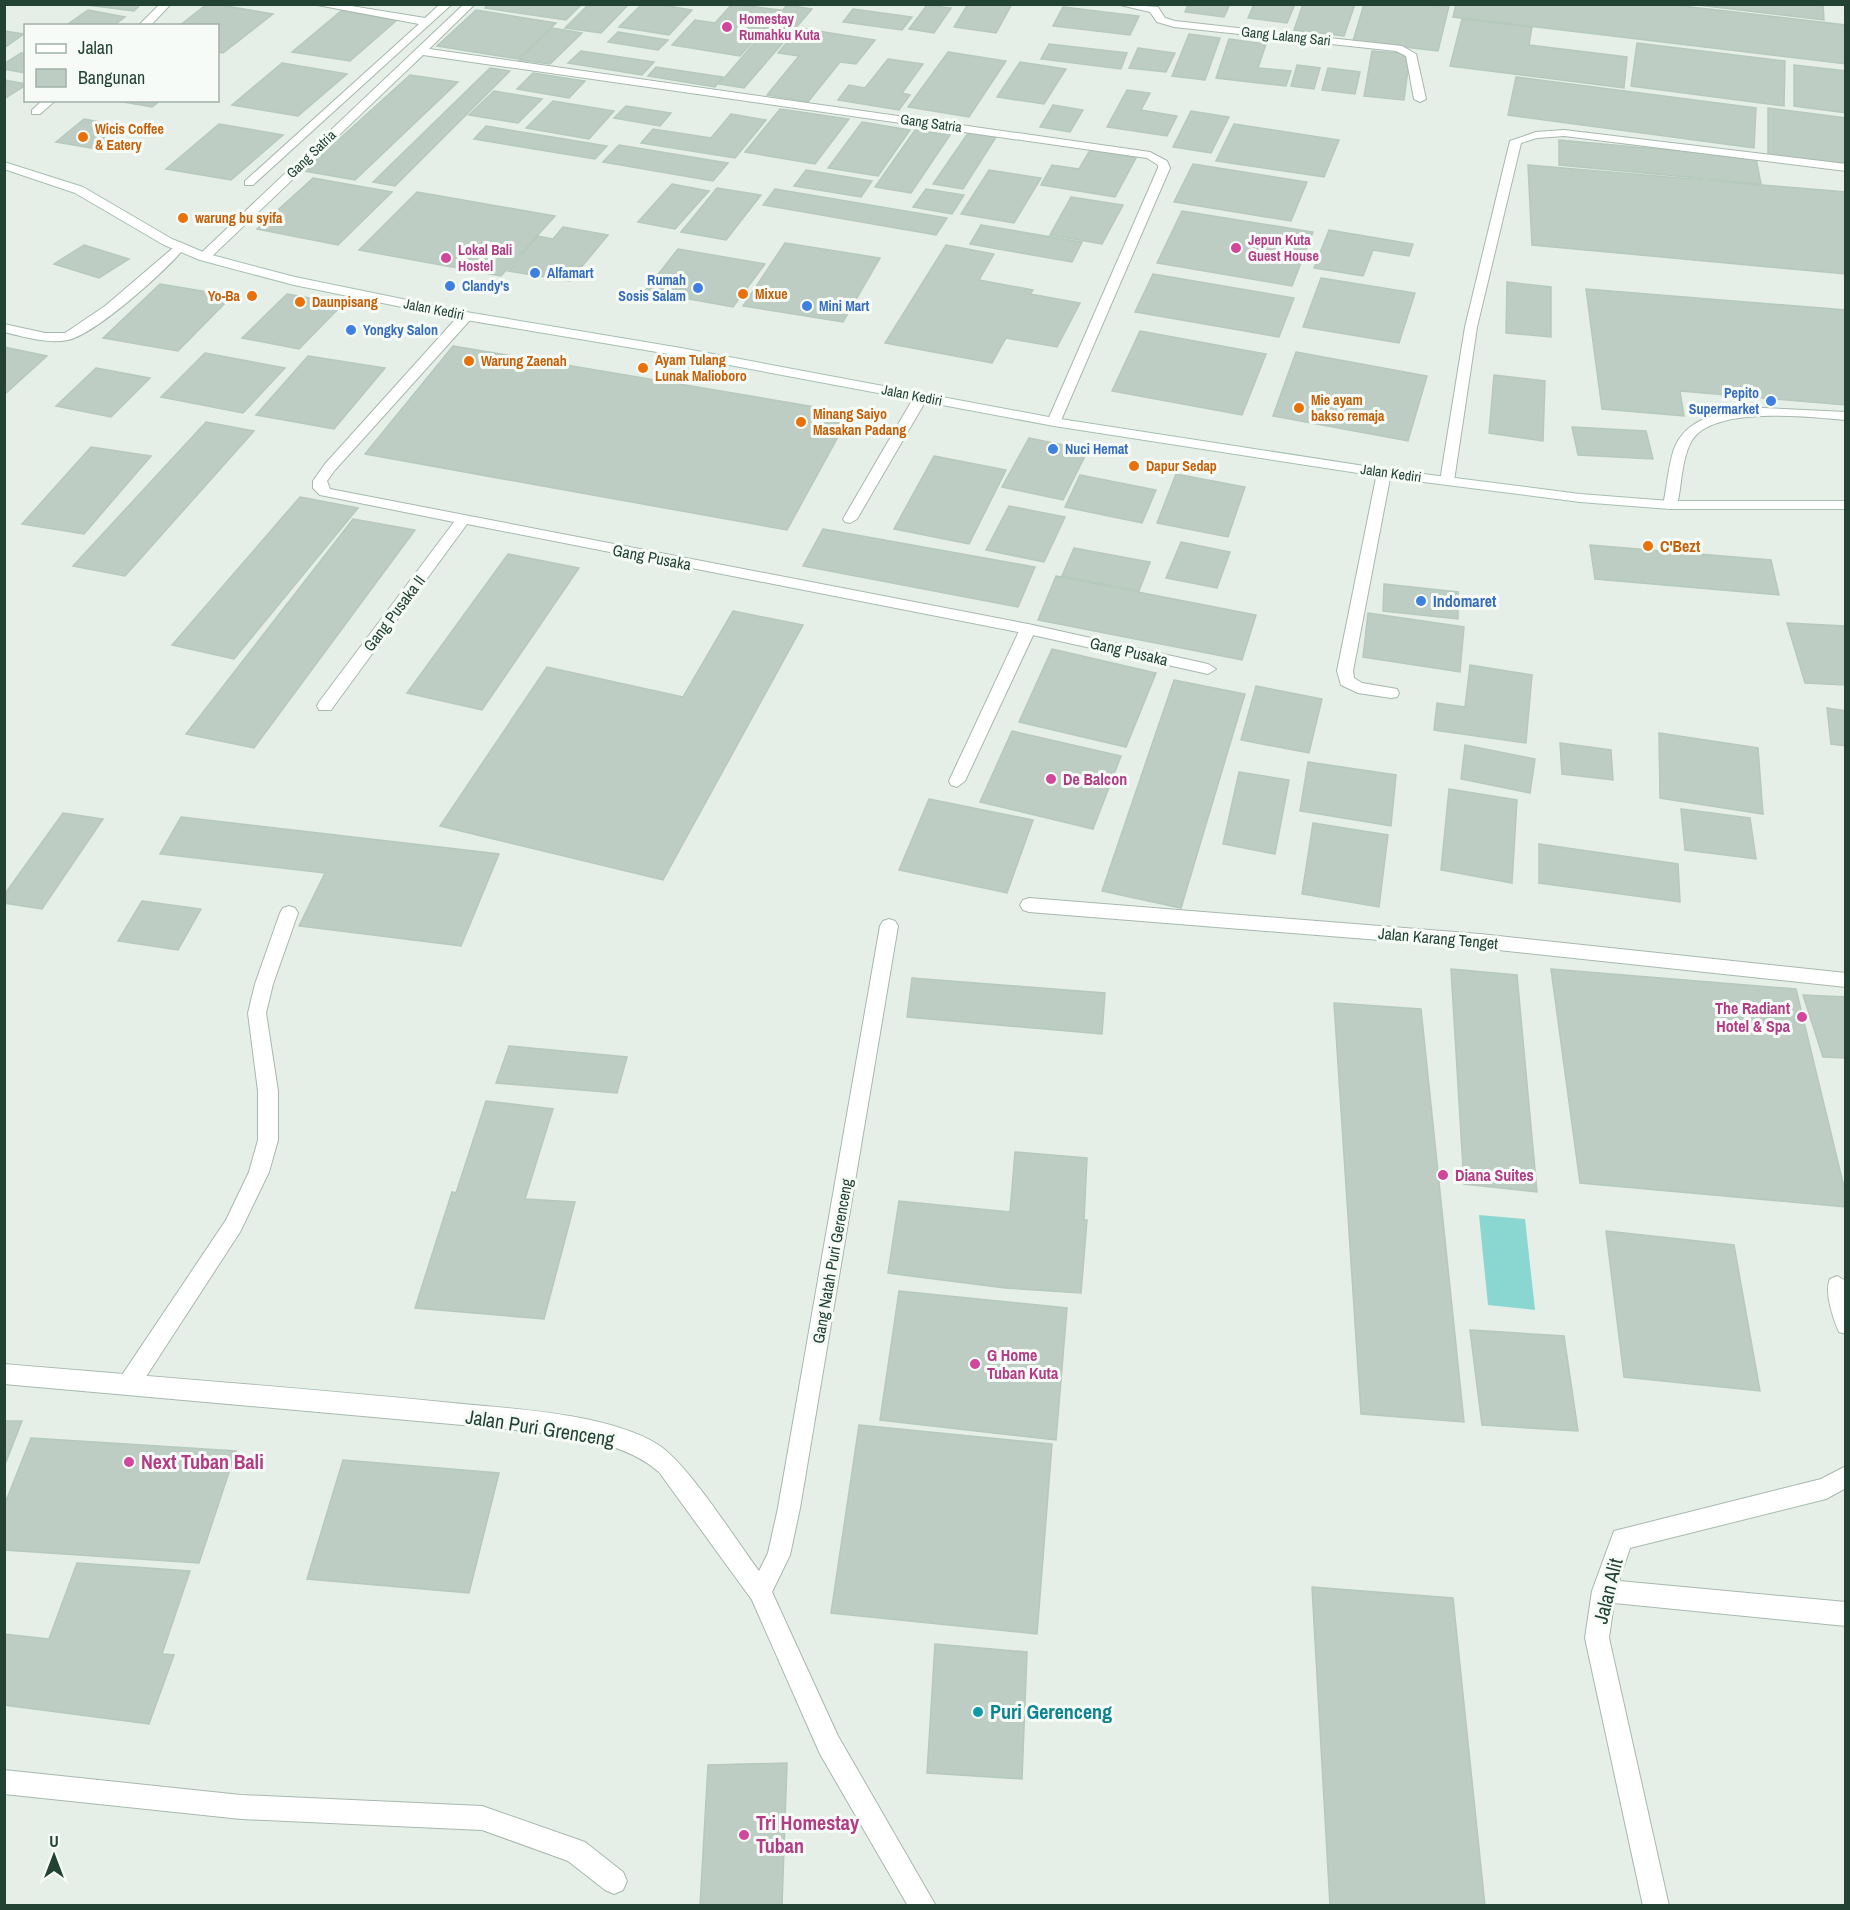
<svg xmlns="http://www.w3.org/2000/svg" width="1850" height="1910" viewBox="0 0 1850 1910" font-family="'Archivo Narrow',sans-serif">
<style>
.water{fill:#8ad7d2}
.building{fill:#bdcdc3;stroke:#b6c9bd;stroke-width:1.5}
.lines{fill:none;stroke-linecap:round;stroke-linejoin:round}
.lane-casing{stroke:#a7b8ae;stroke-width:2}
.street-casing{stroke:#a7b8ae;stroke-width:2}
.secondary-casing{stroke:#a5bfb0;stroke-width:2}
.lane{fill:#fff;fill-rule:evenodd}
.street{fill:#fff;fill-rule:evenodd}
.secondary{fill:#fff;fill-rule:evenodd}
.hotel-dot{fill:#d1479c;stroke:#f6fbf7;stroke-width:2}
.food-dot{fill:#e8710a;stroke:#f6fbf7;stroke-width:2}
.shop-dot{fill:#3f7fe0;stroke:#f6fbf7;stroke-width:2}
.culture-dot{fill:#0f9aa8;stroke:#f6fbf7;stroke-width:2}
.labels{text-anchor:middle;stroke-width:6;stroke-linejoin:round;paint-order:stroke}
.far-hotel-label{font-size:14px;font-weight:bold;fill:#b23c85;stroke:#f6fbf7;text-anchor:start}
.far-street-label{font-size:14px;fill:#224333;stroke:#f6fbf7}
.far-food-label{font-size:14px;font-weight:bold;fill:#c56008;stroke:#f6fbf7;text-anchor:start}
.far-shop-label{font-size:14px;font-weight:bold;fill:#366cbe;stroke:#f6fbf7;text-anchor:start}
.food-label{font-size:16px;font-weight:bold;fill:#c56008;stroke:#f6fbf7;text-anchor:start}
.street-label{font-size:16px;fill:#224333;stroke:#f6fbf7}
.shop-label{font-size:16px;font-weight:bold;fill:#366cbe;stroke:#f6fbf7;text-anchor:start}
.hotel-label{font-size:16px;font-weight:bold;fill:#b23c85;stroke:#f6fbf7;text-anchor:start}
.near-street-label{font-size:20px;fill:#224333;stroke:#f6fbf7}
.near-hotel-label{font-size:20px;font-weight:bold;fill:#b23c85;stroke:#f6fbf7;text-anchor:start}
.near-culture-label{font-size:20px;font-weight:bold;fill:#0d838f;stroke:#f6fbf7;text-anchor:start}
</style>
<rect width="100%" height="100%" fill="#e5efe8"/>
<path class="water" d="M1479,1215l46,4 10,91 -47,-5z"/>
<g class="building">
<path d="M79,4h62l-7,7z"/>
<path d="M207,4h7l59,10 -50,39 -5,-1v-26h-39z"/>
<path d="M488,4h94l-16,16 -81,-12z"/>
<path d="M589,4h40l-28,29 -36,-5z"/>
<path d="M642,4h14l36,6 -23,25 -50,-8z"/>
<path d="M732,4l49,6 -41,46 -68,-11 23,-25 20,3z"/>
<path d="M968,4h44l-16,29 -42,-6z"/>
<path d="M1188,4h42l-6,13 -39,-5z"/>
<path d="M1254,4h41l-8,19 -39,-5z"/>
<path d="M1303,4h52l-11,32 -50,-6z"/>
<path d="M1364,4l85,2 -11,45 -85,-10z"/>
<path d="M1456,4h209l181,21v39l-393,-47z"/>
<path d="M1689,4h134l1,16z"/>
<path d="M787,5l25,4 -68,79 -25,-4z"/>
<path d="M927,5l24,3 -17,25 -25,-4z"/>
<path d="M1063,7l76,9 -9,19 -77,-9z"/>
<path d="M853,9l59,8 -10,13 -59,-8z"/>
<path d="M88,10l37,7 -12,9h-48z"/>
<path d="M476,10l80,13 -38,36 -81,-13z"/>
<path d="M341,11l56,9 -47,41 -58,-9z"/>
<path d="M1462,19l70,8 -3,18 98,12 -3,31 -174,-22z"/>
<path d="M552,28l30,5 -32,31 -31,-4z"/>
<path d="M799,28l76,12 -19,24 -16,-2 -32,40 -41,-7 32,-39 -21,-3z"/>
<path d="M4,31l20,3 -20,14z"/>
<path d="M618,32l50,8 -10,10 -50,-8z"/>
<path d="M1189,34l31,4 -15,42 -33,-4z"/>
<path d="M1229,39l37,5 -8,24 33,3 -5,15 -70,-8z"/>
<path d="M1637,43l148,18 -1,45 -153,-20z"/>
<path d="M1049,44l78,9 -6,16 -80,-10z"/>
<path d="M1138,48l37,5 -9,19 -37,-4z"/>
<path d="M581,51l73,11 -12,13 -74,-12z"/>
<path d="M1372,51l38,3 -6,46 -40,-4z"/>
<path d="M948,52l58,9 -37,56 -61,-10z"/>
<path d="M21,53h5v20l-22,-4v-5z"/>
<path d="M888,59l35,5 -21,29 8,2 -11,15 -61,-10 11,-15 16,3z"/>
<path d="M1020,62l46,7 -22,35 -47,-7z"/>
<path d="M282,63l65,11 -49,42 -66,-11z"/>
<path d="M1297,65l23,3 -6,21 -23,-3z"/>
<path d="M1794,65l52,6v42l-52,-7z"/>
<path d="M656,67l67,10 -8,10 -67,-11z"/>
<path d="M490,68l20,3 -115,115 -22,-4z"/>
<path d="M1328,68l32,4 -5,22 -33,-4z"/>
<path d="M533,73l52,8 -16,17 -52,-9z"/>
<path d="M410,75l48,7 -103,98 -51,-9z"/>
<path d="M1516,77l240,31 -2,40 -246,-33z"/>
<path d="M4,80l22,4v1l-22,14z"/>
<path d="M1127,90l23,3 -9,17 36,6 -10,20 -60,-9z"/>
<path d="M494,91l48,8 -24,24 -49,-8z"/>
<path d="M112,100h49l-9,7z"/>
<path d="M553,101l61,10 -25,28 -63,-11z"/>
<path d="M1053,105l30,5 -13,22 -30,-5z"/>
<path d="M626,106l45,7 -11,13 -46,-8z"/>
<path d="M1768,108l78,10v47l-78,-10z"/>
<path d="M780,109l69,10 -34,45 -70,-12z"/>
<path d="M1191,111l38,6 -18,36 -38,-6z"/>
<path d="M731,114l35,6 -31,38 -94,-15 12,-14 58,9z"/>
<path d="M84,119l42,8 -29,22 -41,-7z"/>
<path d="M862,122l48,8 -32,46 -50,-8z"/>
<path d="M219,124l64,11 -52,45 -65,-11z"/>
<path d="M1234,124l105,16 -15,37 -108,-16z"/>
<path d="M486,126l121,20 -12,13 -121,-20z"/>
<path d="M915,130l35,5 -39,58 -36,-6z"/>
<path d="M968,133l28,4 -33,52 -30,-5z"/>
<path d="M1559,140l197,18 5,26 -202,-19z"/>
<path d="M619,145l109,18 -15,18 -110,-19z"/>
<path d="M1090,150l46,8 -21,39 -74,-12 11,-20 27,4z"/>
<path d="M1193,164l114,18 -16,39 -117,-19z"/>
<path d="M1528,165l318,27v82l-314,-29z"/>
<path d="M806,170l66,11 -11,16 -67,-11z"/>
<path d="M989,170l52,8 -27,45 -53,-9z"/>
<path d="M313,178l79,14 -54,53 -81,-16z"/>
<path d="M672,184l37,7 -34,38 -37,-7z"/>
<path d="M717,188l44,7 -35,45 -45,-8z"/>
<path d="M775,189l172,29 -11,17 -173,-30z"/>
<path d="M926,189l38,6 -12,19 -39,-7z"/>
<path d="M417,192l138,24 -54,60 -142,-26z"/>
<path d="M1071,197l52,8 -21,39 -52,-9z"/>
<path d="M1182,211l131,21 -21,54 -135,-23z"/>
<path d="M981,225l101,17 -10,20 -102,-18z"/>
<path d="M563,227l45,8 -38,46 -62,-10 30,-35 15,3z"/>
<path d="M1329,230l84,14 -4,12 -36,-6 -10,26 -49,-8z"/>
<path d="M785,243l95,15 -37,64 -100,-16z"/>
<path d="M84,245l45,14 -30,19 -45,-14z"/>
<path d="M946,245l48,9 -15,26 54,10 -3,4 50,9 -23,44 -51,-9 -14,25 -107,-20z"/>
<path d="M678,249l87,15 -32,43 -88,-16z"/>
<path d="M1153,274l141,24 -15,39 -144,-25z"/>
<path d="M1321,278l94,15 -16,50 -96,-16z"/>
<path d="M1507,282l44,5v50l-45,-4z"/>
<path d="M160,284l72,12 -54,55 -75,-13z"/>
<path d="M1586,289l260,21v95l-166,-14 4,25 -82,-7z"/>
<path d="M287,294l56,10 -44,45 -57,-11z"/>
<path d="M1140,331l126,23 -24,61 -130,-24z"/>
<path d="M453,346l398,67 -64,117 -422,-76z"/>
<path d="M4,347l43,9 -41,37h-2z"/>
<path d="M1296,352l131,24 -19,65 -135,-25z"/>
<path d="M205,353l80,15 -42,45 -82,-16z"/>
<path d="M308,356l77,12 -51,61 -78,-14z"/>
<path d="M96,368l54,10 -39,39 -55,-11z"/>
<path d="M1494,375l51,6 -2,60 -54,-8z"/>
<path d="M206,422l48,9 -129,145 -52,-10z"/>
<path d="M1572,427l74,4 7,28 -75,-4z"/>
<path d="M1029,438l59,12 -25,50 -61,-13z"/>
<path d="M91,447l60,9 -67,78 -62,-10z"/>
<path d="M934,456l72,14 -37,74 -75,-15z"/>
<path d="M1176,474l69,13 -17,50 -71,-14z"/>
<path d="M1080,475l76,15 -14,33 -77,-16z"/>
<path d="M300,497l58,11 -124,151 -62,-14z"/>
<path d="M1009,506l56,11 -21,45 -58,-12z"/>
<path d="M353,519l62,11 -161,218 -68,-14z"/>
<path d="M823,529l212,38 -17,40 -215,-41z"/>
<path d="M1181,542l49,10 -13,36 -51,-10z"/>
<path d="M1590,545l181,15 8,35 -184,-16z"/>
<path d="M1074,548l76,14 -11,29 -77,-15z"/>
<path d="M508,554l71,14 -97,142 -75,-17z"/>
<path d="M1056,576l200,39 -14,45 -204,-40z"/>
<path d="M1384,584l74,8v27l-75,-8z"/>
<path d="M733,611l70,14 -140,255 -223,-54 107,-159 136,30z"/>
<path d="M1368,613l96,14 -4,45 -97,-15z"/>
<path d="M1787,623l58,3 1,59 -41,-2z"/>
<path d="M1052,649l104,24 -30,74 -107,-25z"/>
<path d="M1470,665l62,10 -6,68 -92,-13 3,-27 28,4z"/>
<path d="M1174,680l71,14 -64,214 -79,-17z"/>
<path d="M1256,686l66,13 -13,54 -68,-13z"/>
<path d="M1827,708l19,3v35l-15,-2z"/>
<path d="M1012,731l109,25 -28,73 -113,-27z"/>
<path d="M1659,733l99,15 5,66 -103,-16z"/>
<path d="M1560,743l51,7 2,30 -51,-6z"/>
<path d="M1465,745l70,14 -5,34 -69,-14z"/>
<path d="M1308,762l88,13 -5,51 -91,-15z"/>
<path d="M1239,772l50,8 -14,74 -52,-10z"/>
<path d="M1449,789l68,11 -5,83 -71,-13z"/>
<path d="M929,799l104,21 -26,73 -108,-23z"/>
<path d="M1681,809l69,9 6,41 -71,-9z"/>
<path d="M63,813l40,6 -61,90 -38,-6v-8z"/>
<path d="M181,817l318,37 -38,92 -162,-20 26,-53 -165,-19z"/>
<path d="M1313,823l75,12 -9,72 -77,-13z"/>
<path d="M1539,844l139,20 2,38 -141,-19z"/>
<path d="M142,901l59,8 -23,41 -60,-9z"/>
<path d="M1451,969l66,6 20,217 -73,-8z"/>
<path d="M1551,969l245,20 50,206v12l-266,-24z"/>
<path d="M912,978l193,15 -3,41 -195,-17z"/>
<path d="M1803,995l43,2v61l-23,-1z"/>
<path d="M1334,1003l87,6 43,413 -103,-8z"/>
<path d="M509,1046l118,11 -10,36 -121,-10z"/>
<path d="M486,1101l67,8 -28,90 50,3 -31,117 -129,-11 37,-116 4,1z"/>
<path d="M1015,1152l72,6 -3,62h3l-6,73 -76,-5 -117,-15 11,-72 111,11z"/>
<path d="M1606,1231l128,14 26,146 -136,-14z"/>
<path d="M899,1291l168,17 -11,132 -176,-20z"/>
<path d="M1470,1330l94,6 14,95 -96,-6z"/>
<path d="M4,1421h18l-18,46z"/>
<path d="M859,1425l193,19 -15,190 -206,-21z"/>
<path d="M31,1438l205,13 -37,112 -195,-13v-44z"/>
<path d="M343,1460l156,13 -30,120 -162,-14z"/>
<path d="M77,1563l113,8 -28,83 12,1 -25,69 -145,-19v-71l45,5z"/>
<path d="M1312,1587l141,11 32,308h-155z"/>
<path d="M935,1644l92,8 -5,127 -95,-6z"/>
<path d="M787,1763l-5,143h-82l8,-141z"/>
</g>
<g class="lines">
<defs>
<g id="lane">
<path d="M921,393l7,4 -71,122 -7,4 -5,-1 -2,-3 71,-122z"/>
<path d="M1763,408l83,4v8c-36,-3 -135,-15 -155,22 -10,19 -9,43 -14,63l-7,4 -5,-1 -2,-3c4,-18 5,-38 11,-56 14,-36 57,-38 89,-41z"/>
<path d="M1384,469l7,4 -38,198 1,7 8,5 35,6 2,4 -2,4 -6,1 -33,-5 -17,-8 -4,-14 40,-198z"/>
<path d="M1028,624l8,5 -71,152 -8,6 -6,-2 -2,-4 71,-152z"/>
<path d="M289,906l6,2 3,5 -25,71 -7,29 12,78v49l-9,32 -29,60 -104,160 -8,3 -8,-3 -3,-7 3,-7 106,-158 23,-48 9,-32v-49l-10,-78 7,-29 25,-71 3,-5z"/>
</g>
<g id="street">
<path d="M160,4h11l-21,22h-12z"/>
<path d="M312,4h27l86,14 15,-14h12l-199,181h-8v-4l174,-157z"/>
<path d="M464,4h11l-46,45 721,103 17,9 3,7 -111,257 -5,1 -7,-4 111,-254v-3l-11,-7 -724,-103 -215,205h-8v-6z"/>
<path d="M1116,4l42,3 7,11 10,3 227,25 14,8 10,45 -6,3 -6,-3 -8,-43 -10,-5 -222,-24 -17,-5 -7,-10z"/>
<path d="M43,100h13l-16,14h-8v-4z"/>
<path d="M1564,130l282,34v7l-282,-35 -27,2 -16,5 -44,184 -23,154 -2,3h-10l-2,-3 25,-154 45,-186 26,-9z"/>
<path d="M180,242l6,4c-18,23 -90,88 -118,94 -21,4 -43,-3 -64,-8v-8l41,9h20l40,-27z"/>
<path d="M466,312l6,4 -1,3 -136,151 -8,11 3,8 698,135 180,40 8,5 -8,5 -180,-40 -561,-110 -136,186h-12l-2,-4 2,-4 135,-180 -134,-27 -7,-7v-7l12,-17 136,-151z"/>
<path d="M1029,898l451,36 366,39v14l-366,-39 -451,-36 -6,-2 -3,-5 3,-5z"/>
<path d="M889,919l6,2 3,5 -98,582 -10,47 -18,37 66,144 98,170h-28l-88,-152 -68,-154 -93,-128c-39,-34 -102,-37 -152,-43l-503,-45v-20c150,13 300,24 449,39 59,6 153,10 204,41 30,18 78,95 102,127l9,-18 10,-45 102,-582 3,-5z"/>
<path d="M1837,1276l9,5v53l-7,-2c-6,-13 -15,-41 -9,-53z"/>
<path d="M1846,1466v22l-20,11 -196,49 -11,33 227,21v24l-232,-23 -5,35 60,268h-26l-58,-268 7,-47 22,-60 207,-52z"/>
<path d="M4,1770l237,25 241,11 103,36 38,30 4,9 -4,9 -9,4 -9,-4 -37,-29 -86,-31 -241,-11 -237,-25z"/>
</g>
<path id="secondary" d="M4,162l79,25 89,52 36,15 87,23 171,35 215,36 373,70 330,51 196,25 90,7h176v8h-176l-90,-7 -196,-25 -330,-51 -373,-70 -215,-36 -172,-35 -94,-25 -36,-15 -89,-52 -71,-24z"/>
</defs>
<use href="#lane" class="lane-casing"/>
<use href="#street" class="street-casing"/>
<use href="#secondary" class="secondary-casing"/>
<use href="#lane" class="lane"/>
<use href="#street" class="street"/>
<use href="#secondary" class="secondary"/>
</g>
<g class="hotel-dot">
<circle cx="727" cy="27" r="6"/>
<circle cx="1236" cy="248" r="6"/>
<circle cx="446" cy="258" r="6"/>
<circle cx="1051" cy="779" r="6"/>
<circle cx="1802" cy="1017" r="6"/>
<circle cx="1443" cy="1175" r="6"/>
<circle cx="975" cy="1364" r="6"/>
<circle cx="129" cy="1462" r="6"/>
<circle cx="744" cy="1835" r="6"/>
</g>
<g class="food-dot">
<circle cx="83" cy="137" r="6"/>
<circle cx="183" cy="218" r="6"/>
<circle cx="743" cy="294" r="6"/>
<circle cx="252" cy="296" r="6"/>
<circle cx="300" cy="302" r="6"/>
<circle cx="469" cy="361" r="6"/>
<circle cx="643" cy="368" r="6"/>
<circle cx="1299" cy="408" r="6"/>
<circle cx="801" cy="422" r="6"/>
<circle cx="1134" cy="466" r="6"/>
<circle cx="1648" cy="546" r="6"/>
</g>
<g class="shop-dot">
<circle cx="535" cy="273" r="6"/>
<circle cx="450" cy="286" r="6"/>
<circle cx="698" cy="288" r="6"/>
<circle cx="807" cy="306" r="6"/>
<circle cx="351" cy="330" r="6"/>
<circle cx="1771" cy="401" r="6"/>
<circle cx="1053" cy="449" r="6"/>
<circle cx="1421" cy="601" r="6"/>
</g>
<circle class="culture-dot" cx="978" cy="1712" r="6"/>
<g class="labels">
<g class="far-hotel-label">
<text x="739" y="24">Homestay<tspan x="739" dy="16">Rumahku Kuta</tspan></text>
<text x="1248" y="245">Jepun Kuta<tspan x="1248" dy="16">Guest House</tspan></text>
<text x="458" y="255">Lokal Bali<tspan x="458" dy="16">Hostel</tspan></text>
</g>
<g class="far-street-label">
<text transform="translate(1286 36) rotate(6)" y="5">Gang Lalang Sari</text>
<text transform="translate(931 123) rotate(8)" y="5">Gang Satria</text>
<text transform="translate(311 154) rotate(-44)" y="5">Gang Satria</text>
<text transform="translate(434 309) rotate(11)" y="5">Jalan Kediri</text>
<text transform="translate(912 395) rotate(11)" y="5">Jalan Kediri</text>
<text transform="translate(1391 473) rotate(8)" y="5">Jalan Kediri</text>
</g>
<g class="far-food-label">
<text x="95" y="134">Wicis Coffee<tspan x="95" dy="16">&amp; Eatery</tspan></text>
<text x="195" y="223">warung bu syifa</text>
<text x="755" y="299">Mixue</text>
<text x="240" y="301" text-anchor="end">Yo-Ba</text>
<text x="312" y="307">Daunpisang</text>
<text x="655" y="365">Ayam Tulang<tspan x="655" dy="16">Lunak Malioboro</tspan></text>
<text x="481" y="366">Warung Zaenah</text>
<text x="1311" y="405">Mie ayam<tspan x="1311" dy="16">bakso remaja</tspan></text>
<text x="813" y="419">Minang Saiyo<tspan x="813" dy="16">Masakan Padang</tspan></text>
<text x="1146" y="471">Dapur Sedap</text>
</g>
<g class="far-shop-label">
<text x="547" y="278">Alfamart</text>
<text x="686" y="285" text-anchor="end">Rumah<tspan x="686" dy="16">Sosis Salam</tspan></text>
<text x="462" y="291">Clandy's</text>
<text x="819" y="311">Mini Mart</text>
<text x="363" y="335">Yongky Salon</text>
<text x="1759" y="398" text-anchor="end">Pepito<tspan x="1759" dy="16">Supermarket</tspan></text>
<text x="1065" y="454">Nuci Hemat</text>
</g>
<g class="food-label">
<text x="1660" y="552">C'Bezt</text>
</g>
<g class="street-label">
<text transform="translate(652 557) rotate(11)" y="6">Gang Pusaka</text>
<text transform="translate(394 613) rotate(-53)" y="6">Gang Pusaka II</text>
<text transform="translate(1129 651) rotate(13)" y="6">Gang Pusaka</text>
<text transform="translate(1438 938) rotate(5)" y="6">Jalan Karang Tenget</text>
<text transform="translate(832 1261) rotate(-80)" y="6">Gang Natah Puri Gerenceng</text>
</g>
<g class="shop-label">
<text x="1433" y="607">Indomaret</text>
</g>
<g class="hotel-label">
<text x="1063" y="785">De Balcon</text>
<text x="1790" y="1014" text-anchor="end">The Radiant<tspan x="1790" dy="18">Hotel &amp; Spa</tspan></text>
<text x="1455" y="1181">Diana Suites</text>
<text x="987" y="1361">G Home<tspan x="987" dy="18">Tuban Kuta</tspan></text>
</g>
<g class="near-street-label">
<text transform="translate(540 1428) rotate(9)" y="7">Jalan Puri Grenceng</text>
<text transform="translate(1608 1591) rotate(-76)" y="7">Jalan Alit</text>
</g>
<g class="near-hotel-label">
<text x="141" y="1469">Next Tuban Bali</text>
<text x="756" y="1830">Tri Homestay<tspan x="756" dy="23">Tuban</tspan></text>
</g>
<g class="near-culture-label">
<text x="990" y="1719">Puri Gerenceng</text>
</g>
</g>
<rect width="1850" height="1910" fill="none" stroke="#224333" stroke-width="12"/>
<rect x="24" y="24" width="195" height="78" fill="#f6fbf7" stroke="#a1b1a9" stroke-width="1.5"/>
<rect x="36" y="44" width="30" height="9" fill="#ffffff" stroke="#a1b1a9" stroke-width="1.5"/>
<text x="78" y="54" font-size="18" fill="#224333">Jalan</text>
<rect x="36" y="69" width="30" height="18" fill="#bdcdc3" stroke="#a1b1a9" stroke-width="1.5"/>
<text x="78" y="84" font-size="18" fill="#224333">Bangunan</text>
<g transform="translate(54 1856)" stroke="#f6fbf7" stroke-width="4.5" paint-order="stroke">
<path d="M0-4.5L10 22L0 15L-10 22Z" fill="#224333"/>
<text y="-9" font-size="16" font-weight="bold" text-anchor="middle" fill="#224333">U</text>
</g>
</svg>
